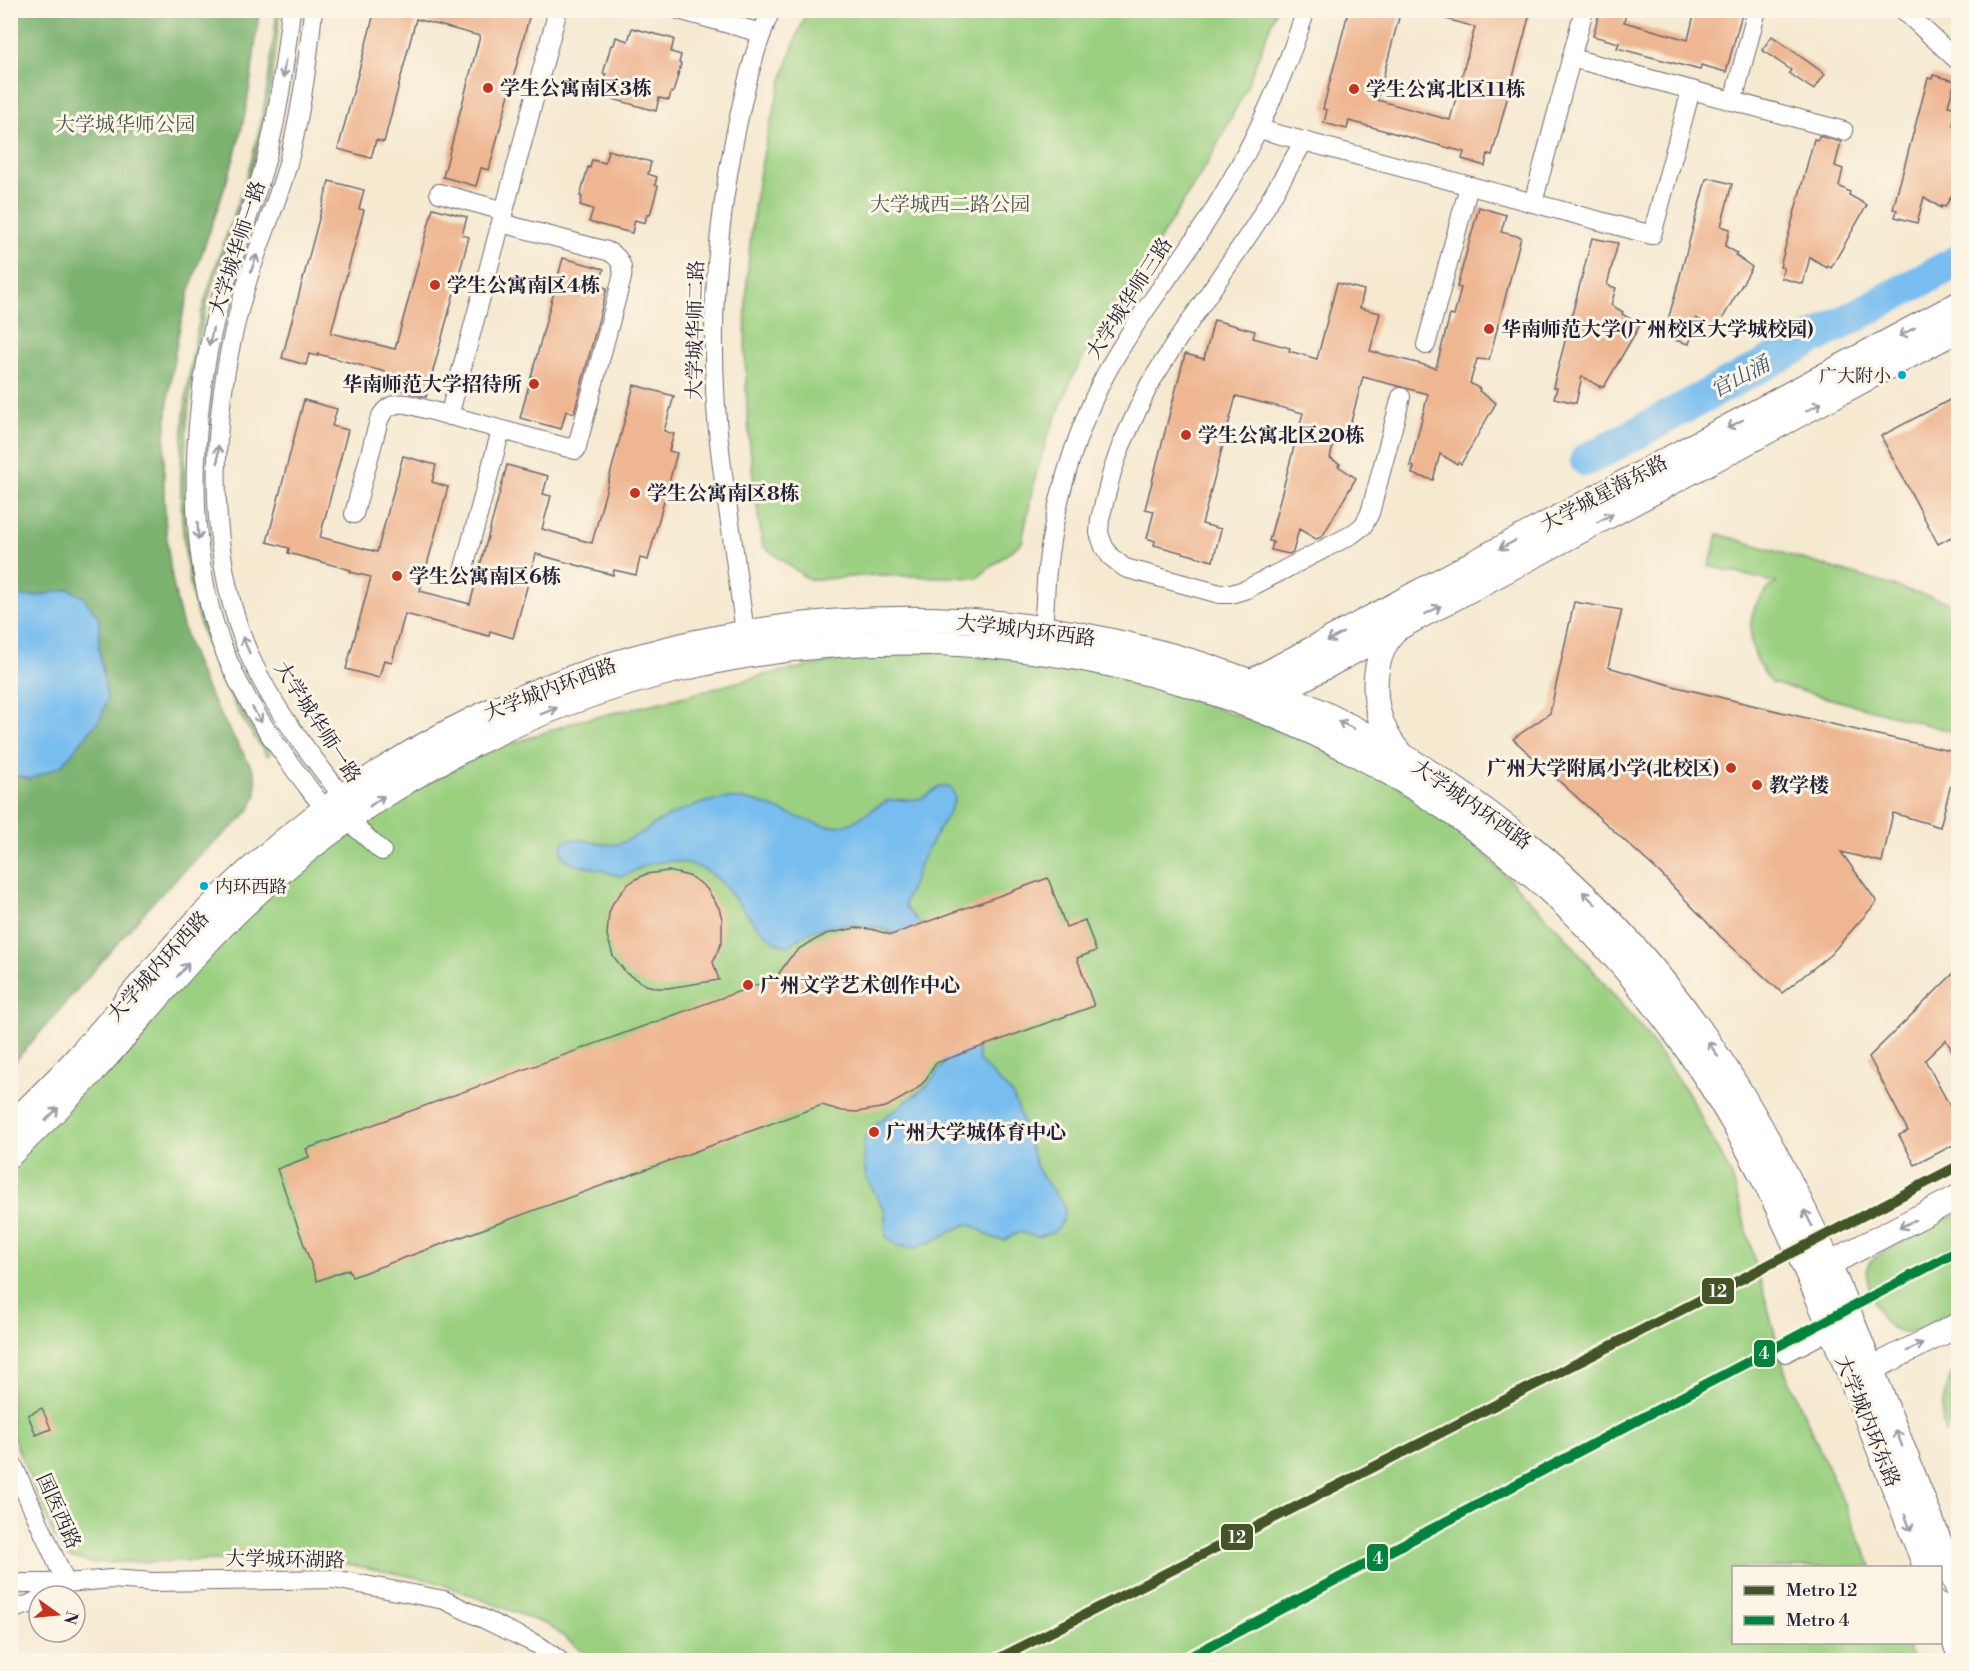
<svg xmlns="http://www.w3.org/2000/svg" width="1969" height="1671" viewBox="0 0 1969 1671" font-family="'Libre Bodoni','Noto Serif SC',serif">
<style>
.green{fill:#9bd081;stroke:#5e795e;stroke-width:1.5}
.forest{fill:#7cb26f;stroke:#4f6a55;stroke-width:1.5}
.water{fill:#77bdef;stroke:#4c7095;stroke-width:1.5}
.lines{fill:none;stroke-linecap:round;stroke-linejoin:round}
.river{stroke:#77bdef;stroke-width:33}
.building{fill:#eeb691}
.minor-casing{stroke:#6c686f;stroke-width:20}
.major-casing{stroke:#6c686f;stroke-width:26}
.minor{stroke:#fff;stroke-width:18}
.major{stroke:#fff;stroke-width:24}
.metro-1-casing{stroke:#fcf5e5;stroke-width:15}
.metro-2-casing{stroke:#fcf5e5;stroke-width:15}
.metro-1{stroke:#435428;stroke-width:10}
.metro-2{stroke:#00843d;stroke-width:10}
.oneway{stroke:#9c9ca7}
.poi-dot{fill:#c8321e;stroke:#fcf5e5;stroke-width:2}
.bus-dot{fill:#00a9ce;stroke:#fcf5e5;stroke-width:2}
.labels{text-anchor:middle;stroke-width:6;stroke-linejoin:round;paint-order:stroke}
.bus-label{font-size:18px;fill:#22223b;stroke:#fcf5e5;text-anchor:end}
.poi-label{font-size:20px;font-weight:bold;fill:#22223b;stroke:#fcf5e5;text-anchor:start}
.park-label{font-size:20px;fill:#465650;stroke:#fcf5e5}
.street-label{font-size:20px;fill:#22223b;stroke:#fcf5e5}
.water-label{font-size:21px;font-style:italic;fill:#40587a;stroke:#fcf5e5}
.line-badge{stroke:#fcf5e5;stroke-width:2}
.badge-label{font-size:16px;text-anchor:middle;font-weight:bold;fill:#fff}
</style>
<rect width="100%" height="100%" fill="#fcf5e5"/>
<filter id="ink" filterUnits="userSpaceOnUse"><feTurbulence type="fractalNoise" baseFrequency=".0167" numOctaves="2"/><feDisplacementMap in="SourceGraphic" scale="12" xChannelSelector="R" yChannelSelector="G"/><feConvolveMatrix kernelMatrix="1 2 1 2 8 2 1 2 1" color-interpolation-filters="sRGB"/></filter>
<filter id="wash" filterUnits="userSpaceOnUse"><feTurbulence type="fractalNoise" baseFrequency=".008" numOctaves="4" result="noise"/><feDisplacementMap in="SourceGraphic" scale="24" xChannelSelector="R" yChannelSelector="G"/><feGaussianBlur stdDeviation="1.35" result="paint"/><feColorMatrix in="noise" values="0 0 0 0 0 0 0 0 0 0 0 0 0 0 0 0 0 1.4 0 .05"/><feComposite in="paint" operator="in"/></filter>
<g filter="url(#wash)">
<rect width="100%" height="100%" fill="#f5e9d0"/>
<g class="green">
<path d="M277,11h3c-5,49 -11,99 -25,147 -13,49 -34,95 -47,143 -26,99 -34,225 -5,324 14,47 39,90 67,129l-3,2c-23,-32 -43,-66 -57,-103 -38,-95 -34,-214 -15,-313 13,-63 40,-121 57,-182 14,-48 19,-98 25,-147z"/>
<path d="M807,11h469l-30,78 -36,70 -50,80 -51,73 -36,64 -27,65 -11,37 -13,64 -45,36 -101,-3 -67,5 -46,-34c-30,-177 -26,-368 44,-535z"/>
<path d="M1718,534l240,71v128l-186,-50c-21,-24 -32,-65 -7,-91 3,-4 8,-6 11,-9l-67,-17z"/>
<path d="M949,650l149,19 255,84 114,83 96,98 81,97 48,69 40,77 53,194 87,196 -138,1v74l171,1 8,17h-1320l-43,-34 -116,-45 -117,-23 -226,5 -23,-6 -14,-20 -43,-105 -1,-268 295,-314 173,-94 96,-34 104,-24 86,-23 113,-22z"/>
<path d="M1958,1213v95c-12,6 -40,26 -53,24 -6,0 -13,-3 -17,-7 -10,-11 -28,-49 -18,-63 11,-12 71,-39 88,-49z"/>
<path d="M1958,1363v34l-13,36c-8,-22 2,-50 13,-70z"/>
</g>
<path class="forest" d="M11,11h248c-5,47 -10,96 -24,143 -17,61 -44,119 -57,182 -20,103 -22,224 16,323 15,40 38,76 60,112l2,10v15l-6,13 -7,9 -44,38 -45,45 -143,165v-292l19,5 77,-80 -8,-50v-31l-30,-29 -32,7 -26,1z"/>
<g class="water">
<path d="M69,589l14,8 16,21v31l8,50 -7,20 -39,47 -31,13 -19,-5v-177l26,-1z"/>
<path d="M940,786h6l6,3 3,8 -3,10 -28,48 -19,47v5l19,21 50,101 5,32 32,32 6,12 20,63 7,11 19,24 2,6 -2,10 -4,8 -7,6 -15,4 -18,-5 -14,8 -10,-1 -22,-13 -7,-2 -35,18 -15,6 -17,-2 -6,-3 -7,-7 -1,-24 -19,-35 -3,-25 1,-13 8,-12 55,-41 17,-22 2,-27 -50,-103c-35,-15 -77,-14 -107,12 -23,-1 -52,-46 -66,-62 -9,-10 -23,-18 -36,-21 -13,-3 -32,-2 -45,4 -7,3 -14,9 -21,9 -8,0 -15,-5 -22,-7 -14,-3 -35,-2 -38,-19l3,-8c16,-8 36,6 54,2 14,-4 27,-14 40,-22 20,-11 41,-20 64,-23 41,-4 69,21 106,27 24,4 38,-15 57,-24 12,-5 24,0 36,-4 8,-2 13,-9 19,-12z"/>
</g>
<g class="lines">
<path class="river" d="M1586,460l372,-199"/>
</g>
<g id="blocks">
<g class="building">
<path d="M375,10h104l24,4 1,-4h27l-42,160 -8,-2 -5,18 -33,-9 37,-141 -64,-17 -32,123 -8,-2 -5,18 -33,-9z"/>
<path d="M1354,10h47l-24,90 73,20 25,-93 -43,-12 1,-5h98l-39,145 -4,-1 -3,12 -23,-7 2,-7 -115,-31 -2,8 -23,-6 3,-13 -4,-1 6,-24 19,-72 5,1z"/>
<path d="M1600,10h27l-3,12 64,18 7,-30h48l-17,62 -25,-7 -1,5 -83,-22 2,-5 -26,-7z"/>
<path d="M632,28l42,11 -3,13 10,3 -2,8 2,1 -8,29 -2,-1 -2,8 -10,-2 -3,13 -43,-12 3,-13 -13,-3 3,-9h-3l8,-29h3l2,-8 12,4z"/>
<path d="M1772,36l53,38 -11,16 -25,-17 2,-3 -29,-20z"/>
<path d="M1933,75l22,6 -7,25 9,2 -4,17 6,4v54l-14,24 -4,-1v2l-17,-11 -7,26 -22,-6 2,-7 -4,-1 35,-131 4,1z"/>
<path d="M1819,136l22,6 -6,24 8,3 -4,17 11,6 -1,3 18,10 -36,63 -3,-2 -1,2 -17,-11 -7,27 -22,-6 3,-10 -4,-1 34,-128 4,1z"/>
<path d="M608,150l43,12 -3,12 9,3 -2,8 3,1 -8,29 -3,-1 -2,9 -10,-3 -3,13 -43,-11 4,-13 -13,-4 2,-8 -2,-1 8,-29 2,1 2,-8 13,3z"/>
<path d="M1710,178l22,6 -11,42 9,3 -5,17 12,7 -2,2 17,12 -35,61 -3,-1 -1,1 -17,-10 -7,26 -22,-6 3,-9 -4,-1 40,-149z"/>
<path d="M329,181l35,9 -5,19 5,1 -33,123 64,16 38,-141 34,9 -5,18 7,2 -43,160 -25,-7 3,-11 -8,-2 1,-2 -79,-21v2l-9,-2 -3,11 -24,-7z"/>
<path d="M1479,207l27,8 -5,17 20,5 -32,123 -12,-1 -7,24 10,6 -1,2 17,12 -35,61 -3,-2 -1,2 -17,-10 -7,26 -21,-6 2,-7 -4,-1 18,-72 -65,-17 -15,56 -3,-1 -2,4 -7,-2 -6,24 10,6 -2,2 18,12 -34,59 -6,2 -17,-10 -6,23 -4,2 -18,-4 2,-8 -4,-1 34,-128 -67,-17 -34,128 19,5 -8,32 -59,-16 1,-4 -8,-3 7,-27 -9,-2 40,-155 19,5 10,-39 41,11 -2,7 37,10 -1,3 28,8 20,-76 27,7 -4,18 20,5 -10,38 66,17 14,-53 4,1 7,-28 -4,-1z"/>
<path d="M1592,238l26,5 -11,42 9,3 -5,17 12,7 -1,2 18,11 -36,62 -4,-1v1l-18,-11 -6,27 -22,-5 3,-10 -4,-1z"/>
<path d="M563,258l41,11 -5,17 8,2 -33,125 -8,-2 -5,18 -41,-11z"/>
<path d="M634,385l40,11 -10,35 10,3 -5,17 8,2 -29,107 -8,-2 -4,17 -22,-5 -1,5 -77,-21 -23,84 -23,-7 -1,5 -84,-22 -13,48 -8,-2 -5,18 -33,-9 25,-92 -21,-5 1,-2 -63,-17 1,-5 -22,-6 37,-142 33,9 -5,17 16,4 -28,107 57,15 26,-96 33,9 -4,17 16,5 -28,104 50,13 37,-139 41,11 -5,18 8,2 -9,33 50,14z"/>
<path d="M1959,395v138l-21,11 -57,-108z"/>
<path d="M1574,602l48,8 -14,57 69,20 192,46 90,20 -19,74 -47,-14 -11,49 -41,-10 36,50 -47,53 -48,38 -61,-56 -62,-65 -146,-133 37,-26z"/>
<path d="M668,871l21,5 10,6 8,7 12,19 3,11v22l-9,21 6,18 -51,8h-11l-11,-3 -19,-11 -14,-18 -6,-21 2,-22 4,-10 14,-18 9,-6 10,-5z"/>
<path d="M1048,878l18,49 19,-7 11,31 -19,7 17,48 -158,57 -12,19 -11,10 -27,15 -29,5 -15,-1 -20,-6 -470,172 -3,-8 -32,12 -40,-112 32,-12 -3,-8 470,-171 13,-19 11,-11 26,-14 30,-6 15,1 20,6z"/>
<path d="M1959,968v95l-13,-23 -21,20 26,48 8,-4v38l-44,23 -16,-30 9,-4 -39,-74z"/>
<path d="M42,1408l9,21 -15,6 -8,-20z"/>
</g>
</g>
</g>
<g filter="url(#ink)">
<use href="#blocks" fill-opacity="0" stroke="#6c686f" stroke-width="1.5"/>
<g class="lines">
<defs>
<g id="minor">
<path d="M291,10c-6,51 -12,101 -25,150 -13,49 -34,95 -47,144 -26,97 -34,221 -5,318 17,57 49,106 84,152 9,11 16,23 26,33 6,7 16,9 23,14 12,8 23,20 35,30"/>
<path d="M313,10c-5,53 -12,106 -26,157 -11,38 -27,74 -39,112 -37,119 -48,266 4,382 23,50 58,93 91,136l2,11"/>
<path d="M679,10l82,23"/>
<path d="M1903,10l55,51"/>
<path d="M1572,58l272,73"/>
<path d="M1733,101l24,-91"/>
<path d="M1259,129l393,106 39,-145"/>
<path d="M1304,141l-48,83 -80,118 -27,43 -28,61 -9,26 -12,47 -1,14 5,14 7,10 14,11 95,26h11l16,-5 104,-54 12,-9 7,-13 31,-116"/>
<path d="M439,193l65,18"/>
<path d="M1533,203l51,-193"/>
<path d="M1426,345l43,-159"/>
<path d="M449,416l109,-406"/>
<path d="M354,514l25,-94c5,-12 15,-18 28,-16l169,46 46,-172c2,-13 -3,-22 -15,-27l-106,-28"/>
<path d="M462,575l39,-145"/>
<path d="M1043,629c2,-20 2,-40 4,-59 7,-64 25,-125 52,-183 30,-61 75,-114 111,-171 41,-65 72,-133 96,-206"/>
<path d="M748,655c-6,-42 -11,-84 -17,-126 -7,-46 -14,-93 -16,-140 -4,-83 3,-166 19,-248 9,-45 19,-89 37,-131"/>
<path d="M1785,1353l57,-29"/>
<path d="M10,1458l56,125"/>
<path d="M10,1587l13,-4h43l45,-4 43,3 180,-3 110,21 94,45 21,15"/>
<path d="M10,1610l20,-6 9,-5"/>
</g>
<g id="major">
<path d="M1395,630c-28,34 -25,88 4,122"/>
<path d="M1250,682l708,-378"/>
<path d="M1267,698l691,-368"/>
<path d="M10,1126c22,-22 44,-43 65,-66 36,-39 68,-80 103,-119 59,-65 127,-122 201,-169 210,-134 475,-184 719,-134 38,8 77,17 115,30 200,68 375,198 495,373 39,57 73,120 103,183 23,47 41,97 61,146 29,73 58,146 86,220"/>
<path d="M10,1155c28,-27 56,-54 82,-82 35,-38 67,-78 102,-116 56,-63 125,-120 196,-165 362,-230 840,-192 1157,97 53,48 103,107 143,165 66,96 112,203 155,310 27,68 54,136 81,204"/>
<path d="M1817,1270l141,-73"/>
<path d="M1859,1375l99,-50"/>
<path d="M1940,1605l18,46"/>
</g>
</defs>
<use href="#minor" class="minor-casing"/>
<use href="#major" class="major-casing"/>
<use href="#minor" class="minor"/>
<use href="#major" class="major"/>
<defs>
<path id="metro-1" d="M996,1660l732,-374 230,-120"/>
<path id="metro-2" d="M1184,1660l774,-409"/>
</defs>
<use href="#metro-1" class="metro-1-casing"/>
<use href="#metro-2" class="metro-2-casing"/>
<use href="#metro-1" class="metro-1"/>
<use href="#metro-2" class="metro-2"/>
</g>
<defs><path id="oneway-shaft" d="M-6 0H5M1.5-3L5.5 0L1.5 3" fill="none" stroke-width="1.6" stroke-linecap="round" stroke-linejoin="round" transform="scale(1.5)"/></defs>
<g class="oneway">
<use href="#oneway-shaft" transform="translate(284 69) rotate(98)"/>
<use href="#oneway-shaft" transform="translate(254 263) rotate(-71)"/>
<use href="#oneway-shaft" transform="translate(1907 332) rotate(152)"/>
<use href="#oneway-shaft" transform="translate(211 337) rotate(102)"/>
<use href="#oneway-shaft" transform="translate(1814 407) rotate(-28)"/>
<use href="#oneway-shaft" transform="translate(1735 424) rotate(152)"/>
<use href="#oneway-shaft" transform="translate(218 454) rotate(-89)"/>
<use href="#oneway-shaft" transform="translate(1605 518) rotate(-28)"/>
<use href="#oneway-shaft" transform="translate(198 531) rotate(86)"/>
<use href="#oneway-shaft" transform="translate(1507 545) rotate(152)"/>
<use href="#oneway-shaft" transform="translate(1433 610) rotate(-28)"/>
<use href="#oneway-shaft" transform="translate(1335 637) rotate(152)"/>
<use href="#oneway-shaft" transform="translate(246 645) rotate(-113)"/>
<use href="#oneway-shaft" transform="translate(549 711) rotate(-22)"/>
<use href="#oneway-shaft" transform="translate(257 715) rotate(59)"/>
<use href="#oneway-shaft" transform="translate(1346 725) rotate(-154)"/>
<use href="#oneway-shaft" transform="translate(377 801) rotate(-36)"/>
<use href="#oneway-shaft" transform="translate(1589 898) rotate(-136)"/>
<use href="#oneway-shaft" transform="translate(183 970) rotate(-49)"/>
<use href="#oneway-shaft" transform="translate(1713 1049) rotate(-123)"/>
<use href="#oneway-shaft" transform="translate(52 1114) rotate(-45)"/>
<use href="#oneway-shaft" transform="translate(1808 1218) rotate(-116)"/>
<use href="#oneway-shaft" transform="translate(1907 1224) rotate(153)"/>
<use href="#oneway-shaft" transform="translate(1915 1347) rotate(-27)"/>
<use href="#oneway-shaft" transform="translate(1899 1438) rotate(-111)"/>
<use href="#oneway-shaft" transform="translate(1908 1523) rotate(69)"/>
</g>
</g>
<g class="poi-dot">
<circle cx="488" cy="88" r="6"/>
<circle cx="1354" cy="89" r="6"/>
<circle cx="435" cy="285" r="6"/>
<circle cx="1489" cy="329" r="6"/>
<circle cx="534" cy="384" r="6"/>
<circle cx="1186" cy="435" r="6"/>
<circle cx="635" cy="493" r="6"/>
<circle cx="397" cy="576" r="6"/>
<circle cx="1731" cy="768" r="6"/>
<circle cx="1757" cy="785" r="6"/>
<circle cx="748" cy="985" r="6"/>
<circle cx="874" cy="1132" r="6"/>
</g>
<g class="bus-dot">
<circle cx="1902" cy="375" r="5"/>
<circle cx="204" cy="886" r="5"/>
</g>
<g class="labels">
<g class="bus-label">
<text x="1891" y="382">广大附小</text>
<text x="215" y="893" text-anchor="start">内环西路</text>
</g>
<g class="poi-label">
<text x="500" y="95">学生公寓南区3栋</text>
<text x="1366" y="96">学生公寓北区11栋</text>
<text x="447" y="292">学生公寓南区4栋</text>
<text x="1501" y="336">华南师范大学(广州校区大学城校园)</text>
<text x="522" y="391" text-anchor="end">华南师范大学招待所</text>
<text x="1198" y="442">学生公寓北区20栋</text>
<text x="647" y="500">学生公寓南区8栋</text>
<text x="409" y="583">学生公寓南区6栋</text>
<text x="1719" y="775" text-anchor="end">广州大学附属小学(北校区)</text>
<text x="1769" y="792">教学楼</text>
<text x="760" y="992">广州文学艺术创作中心</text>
<text x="886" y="1139">广州大学城体育中心</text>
</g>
<g class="park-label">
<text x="125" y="131">大学城华师公园</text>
<text x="950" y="211">大学城西二路公园</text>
</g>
<g class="street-label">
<text transform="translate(237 248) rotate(-72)" y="7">大学城华师一路</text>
<text transform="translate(1129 298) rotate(-57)" y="7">大学城华师三路</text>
<text transform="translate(695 330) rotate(-89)" y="7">大学城华师二路</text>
<text transform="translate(1604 493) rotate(-28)" y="7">大学城星海东路</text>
<text transform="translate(1026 630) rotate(7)" y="7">大学城内环西路</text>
<text transform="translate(550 689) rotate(-21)" y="7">大学城内环西路</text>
<text transform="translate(318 722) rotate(57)" y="7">大学城华师一路</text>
<text transform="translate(1472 804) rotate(35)" y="7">大学城内环西路</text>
<text transform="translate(158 966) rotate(-48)" y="7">大学城内环西路</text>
<text transform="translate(1868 1421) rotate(68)" y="7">大学城内环东路</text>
<text transform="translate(59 1511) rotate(66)" y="7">国医西路</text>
<text transform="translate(285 1559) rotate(1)" y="7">大学城环湖路</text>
</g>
<g class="water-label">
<text transform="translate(1740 377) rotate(-28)" y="7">官山涌</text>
</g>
</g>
<g class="line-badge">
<rect x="1701" y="1277" width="34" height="28" rx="6" fill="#435428"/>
<rect x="1753" y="1339" width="23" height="29" rx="6" fill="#00843d"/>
<rect x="1220" y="1523" width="34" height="28" rx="6" fill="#435428"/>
<rect x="1366" y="1543" width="23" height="29" rx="6" fill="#00843d"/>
</g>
<g class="badge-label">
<text x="1718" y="1297">12</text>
<text x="1764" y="1359">4</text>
<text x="1237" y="1543">12</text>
<text x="1378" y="1564">4</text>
</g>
<rect width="1969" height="1671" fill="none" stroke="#fcf5e5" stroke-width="36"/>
<rect x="1732" y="1566" width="210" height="78" fill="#fcf5e5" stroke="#a5a1a1" stroke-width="1.5"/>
<rect x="1744" y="1586" width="30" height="9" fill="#435428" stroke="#a5a1a1" stroke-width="1.5"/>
<text x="1786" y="1596" font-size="18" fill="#22223b">Metro 12</text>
<rect x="1744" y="1616" width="30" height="9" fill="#00843d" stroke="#a5a1a1" stroke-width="1.5"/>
<text x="1786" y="1626" font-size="18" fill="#22223b">Metro 4</text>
<g transform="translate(57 1614) rotate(105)"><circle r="28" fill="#fcf5e5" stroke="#a5a1a1" stroke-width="1.5"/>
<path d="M0-4.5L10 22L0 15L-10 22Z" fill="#c8321e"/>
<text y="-9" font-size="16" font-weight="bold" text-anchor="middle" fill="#22223b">N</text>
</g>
</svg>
